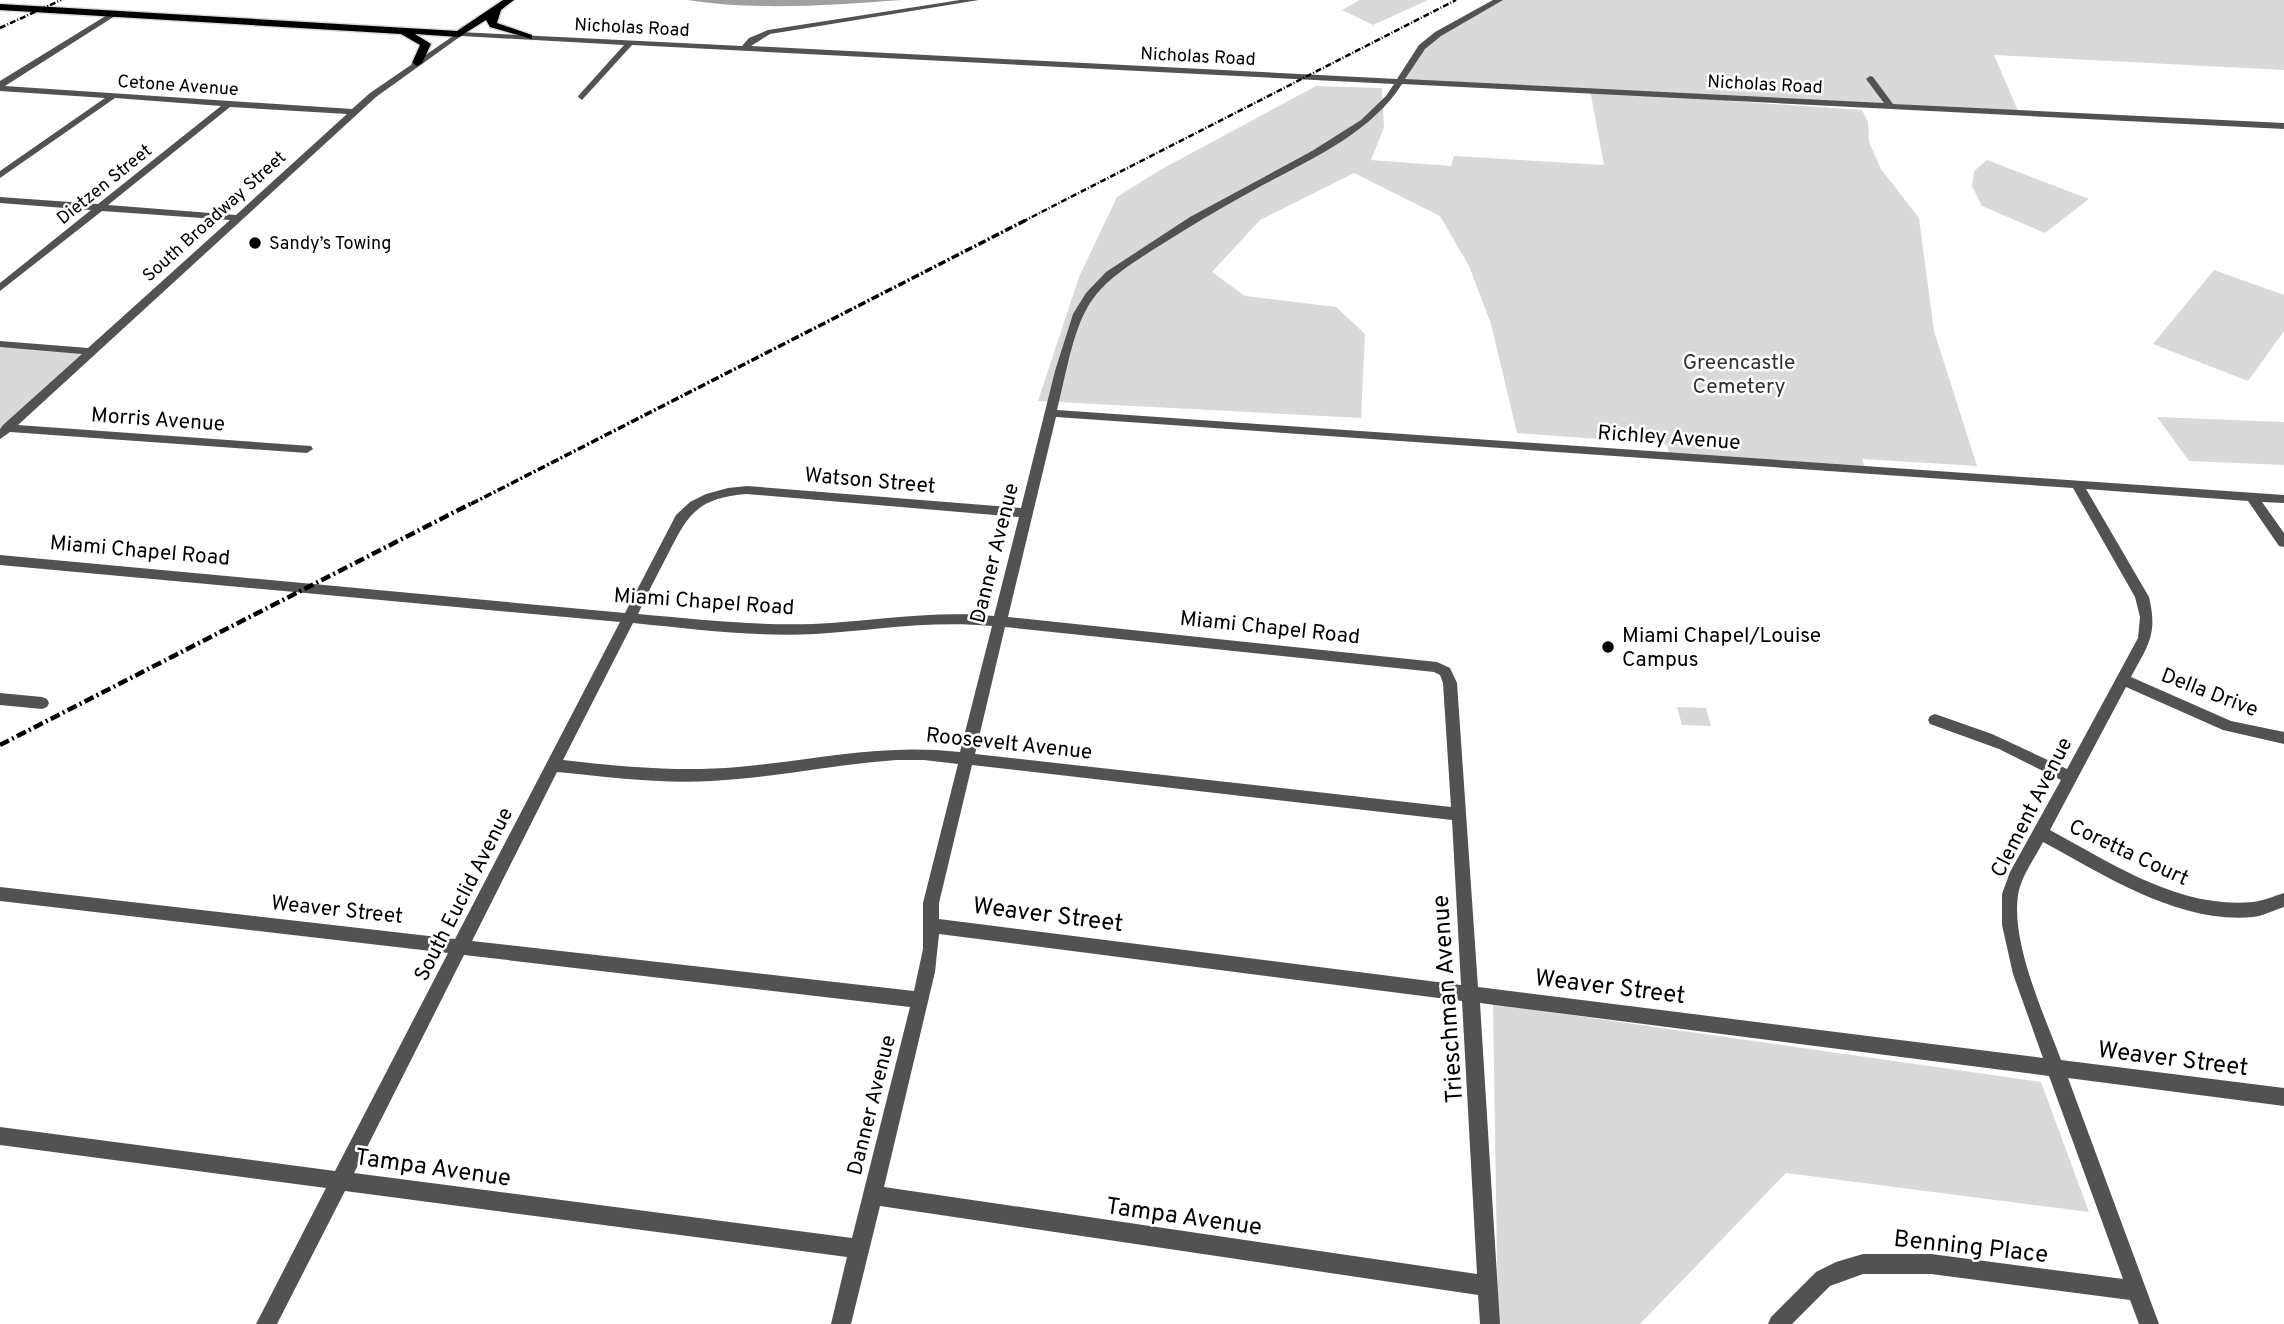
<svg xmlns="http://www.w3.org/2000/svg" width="2284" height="1324" viewBox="0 0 2284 1324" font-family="Overpass,sans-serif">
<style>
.green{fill:#d9d9d9}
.water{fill:#a0a0a0}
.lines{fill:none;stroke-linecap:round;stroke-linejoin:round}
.major-casing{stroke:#dbdbdb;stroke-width:3}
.minor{fill:#525252;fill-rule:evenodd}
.major{fill:#000;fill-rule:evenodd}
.rail-far2{stroke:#000;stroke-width:2.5;stroke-dasharray:6 2 1 2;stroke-linecap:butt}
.rail-far1{stroke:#000;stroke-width:3.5;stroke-dasharray:8 2.5 2 2.5;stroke-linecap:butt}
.rail{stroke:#000;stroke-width:4.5;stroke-dasharray:10 3.5 2 3.5;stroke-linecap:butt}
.poi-dot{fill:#000;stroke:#fff;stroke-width:2.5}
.labels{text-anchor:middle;stroke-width:5;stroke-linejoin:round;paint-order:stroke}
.far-street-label{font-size:18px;fill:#000;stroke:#fff}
.far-poi-label{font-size:18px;fill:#000;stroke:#fff;text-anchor:start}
.park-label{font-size:21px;fill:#303030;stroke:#fff}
.street-label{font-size:21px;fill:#000;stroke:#fff}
.poi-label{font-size:21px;fill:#000;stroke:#fff;text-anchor:start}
.near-street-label{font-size:24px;fill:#000;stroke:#fff}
</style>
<rect width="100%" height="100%" fill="#fff"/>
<g class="green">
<path d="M1360,0h68l-55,25 -31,-15z"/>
<path d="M1499,0h785v70l-290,-15 25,58 -291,-15 1,3 133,9 6,12 1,20 12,27 38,49 15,113 43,135 -115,-7 4,10 -195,-12 -5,-13 -149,-11 -26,-109 -22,-58 -29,-50 -86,-43 -94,47 -48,52 33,24 91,11 29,27 -4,84 -323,-17 41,-124 38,-80 43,-27 156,-84 66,2 2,40 -13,32 80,6 3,-10 150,9 -14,-75 -189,-9 21,-34z"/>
<path d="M1987,160l102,39 -44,34 -63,-27 -10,-20 2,-15z"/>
<path d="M2214,270l70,25v36l-36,50 -95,-37z"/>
<path d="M0,344l91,8 -91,83z"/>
<path d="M2157,417l127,5v43l-95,-4z"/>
<path d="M1677,707l29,1 5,18 -29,-1z"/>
<path d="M1493,1004l548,78 48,130 -303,-39 -146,151h-142z"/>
</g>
<path class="water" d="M687,0h215c-71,5 -144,11 -215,0z"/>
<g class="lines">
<defs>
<path id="major" d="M503,0h11l-13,10 -4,13 35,12v4l-42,-12 -4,-7 -27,17 -44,-3 16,10 -9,19 -5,3 -5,-3 8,-18 -19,-11 -401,-24v-6l457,27z"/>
</defs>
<use href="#major" class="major-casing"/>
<g class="minor">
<path d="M960,0h19l-209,34 -19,12 646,33 22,-34 16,-13 58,-32h10l-62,36 -16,13 -20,30 479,24 -18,-24 4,-3 3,1 20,27 391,19v6l-882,-45c-33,52 -98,78 -150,107 -35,19 -68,39 -101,60 -26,17 -52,33 -66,61 -13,24 -21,71 -28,98l1227,85v8l-22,-1 22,31v14l-5,-1 -31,-45 -162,-12 63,108c9,38 -1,48 -18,80l100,44 53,11v12l-61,-14 -97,-43 -76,143c61,33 129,79 203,72 10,-1 21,-6 31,-9v14c-10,3 -21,9 -31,10 -74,7 -147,-41 -210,-75 -8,16 -22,34 -25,53 -7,49 26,119 43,165l223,28v18l-216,-28 91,246h-20l-9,-24 -199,-26h-68l-33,12 -38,38h-24l3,-7 45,-45 20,-10 27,-8h68l192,25 -74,-203 -569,-73 20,321h-20l-2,-29 -598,-89 -29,118h-20l16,-67 -502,-66 -68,133h-21l70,-136 -326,-43v-18l335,44 113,-218 -448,-52v-14l455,52 165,-317 -620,-57v-10l625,58 51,-98 14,-13 16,-8 22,-6 19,-2 274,22 34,-137 18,-57 13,-21 20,-21 84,-55 122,-66 49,-31 25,-24 8,-12 -762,-39 -50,55 -4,-3 1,-2 45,-50 -163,-9 -85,61 -358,328 293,21 2,3 -6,4 -297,-21 -10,7v-10l3,-4 79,-71 -82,-7v-6l88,7 142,-128 -128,-9 -102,80v-8l91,-73 -91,-7v-6l98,7 123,-98 -106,-8 -115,80v-7l105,-73 -105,-7v-10l112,-69 4,2 -1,2 -110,70 347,23 18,-16 89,-61 283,14 7,-8 19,-8zM230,107l117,7 -111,101 -128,-10zM1056,417l1017,71 62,109 5,20 -2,21 -71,131 -75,-35 -57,-20 -5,2 -2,4 2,4 69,25 62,31 -51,92 -8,22v31l11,49 30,84 -565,-71 -21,-304 -7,-15 -13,-6 -429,-45zM747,494l272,23 -25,99c-61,-6 -120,5 -181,8 -58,2 -117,-5 -175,-10 9,-20 19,-39 29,-58 21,-42 30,-58 80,-62zM633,623c60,6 121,14 182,11 59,-4 117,-14 177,-8l-32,126c-80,-9 -143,8 -222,15 -58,5 -116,0 -175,-7zM1005,627l429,45 6,3 3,8 8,124 -476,-53zM897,760h27l34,4 -35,139v46l-9,42 -442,-50 85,-169c52,5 103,12 155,9 62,-3 123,-17 185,-21zM972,765l480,55 9,165 -522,-66v-16zM939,934l523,67 15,273 -593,-87 51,-215zM464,955l446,52 -58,231 -498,-65z"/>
<path d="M0,693l42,4 5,2 2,4 -2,4 -5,2 -42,-4z"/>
</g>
<use href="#major" class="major"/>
<g class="rail-far2">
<path d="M0,28l61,-28"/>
<path d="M1022,222l434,-222"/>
</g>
<path class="rail-far1" d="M471,504l555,-284"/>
<path class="rail" d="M0,745l474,-243"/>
</g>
<g class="poi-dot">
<circle cx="255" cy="243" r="7"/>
<circle cx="1608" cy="647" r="7"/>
</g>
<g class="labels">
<g class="far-street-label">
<text transform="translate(632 27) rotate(3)" y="6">Nicholas Road</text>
<text transform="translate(1198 56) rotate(3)" y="6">Nicholas Road</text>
<text transform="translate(1765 84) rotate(3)" y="6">Nicholas Road</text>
<text transform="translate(178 85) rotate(4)" y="6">Cetone Avenue</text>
<text transform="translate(104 184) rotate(-39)" y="6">Dietzen Street</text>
<text transform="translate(214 216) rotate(-42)" y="6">South Broadway Street</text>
</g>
<g class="far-poi-label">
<text x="269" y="249">Sandy’s Towing</text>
</g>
<g class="park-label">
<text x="1739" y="369">Greencastle<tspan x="1739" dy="24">Cemetery</tspan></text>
</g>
<g class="street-label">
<text transform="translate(158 419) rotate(4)" y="7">Morris Avenue</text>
<text transform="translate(1669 437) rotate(4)" y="7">Richley Avenue</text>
<text transform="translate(870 480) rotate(5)" y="7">Watson Street</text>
<text transform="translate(140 550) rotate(5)" y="7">Miami Chapel Road</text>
<text transform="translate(994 553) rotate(-76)" y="7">Danner Avenue</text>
<text transform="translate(704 601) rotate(4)" y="7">Miami Chapel Road</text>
<text transform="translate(1270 627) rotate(6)" y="7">Miami Chapel Road</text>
<text transform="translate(2210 692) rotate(21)" y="7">Della Drive</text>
<text transform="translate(1009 743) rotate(6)" y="7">Roosevelt Avenue</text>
<text transform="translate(2031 807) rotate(-63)" y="7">Clement Avenue</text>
<text transform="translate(2129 852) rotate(25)" y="7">Coretta Court</text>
<text transform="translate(463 894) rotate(-63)" y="7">South Euclid Avenue</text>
<text transform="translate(337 909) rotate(6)" y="7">Weaver Street</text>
<text transform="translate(871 1105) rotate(-76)" y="7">Danner Avenue</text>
</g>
<g class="poi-label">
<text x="1622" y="642">Miami Chapel/Louise<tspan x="1622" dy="24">Campus</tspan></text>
</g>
<g class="near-street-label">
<text transform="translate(1048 914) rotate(7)" y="8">Weaver Street</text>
<text transform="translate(1610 986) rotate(7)" y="8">Weaver Street</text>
<text transform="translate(1447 999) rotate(-94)" y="8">Trieschman Avenue</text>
<text transform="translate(2173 1058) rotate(7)" y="8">Weaver Street</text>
<text transform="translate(433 1167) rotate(8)" y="8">Tampa Avenue</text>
<text transform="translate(1184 1216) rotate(8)" y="8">Tampa Avenue</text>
<text transform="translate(1971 1246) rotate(6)" y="8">Benning Place</text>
</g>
</g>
</svg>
